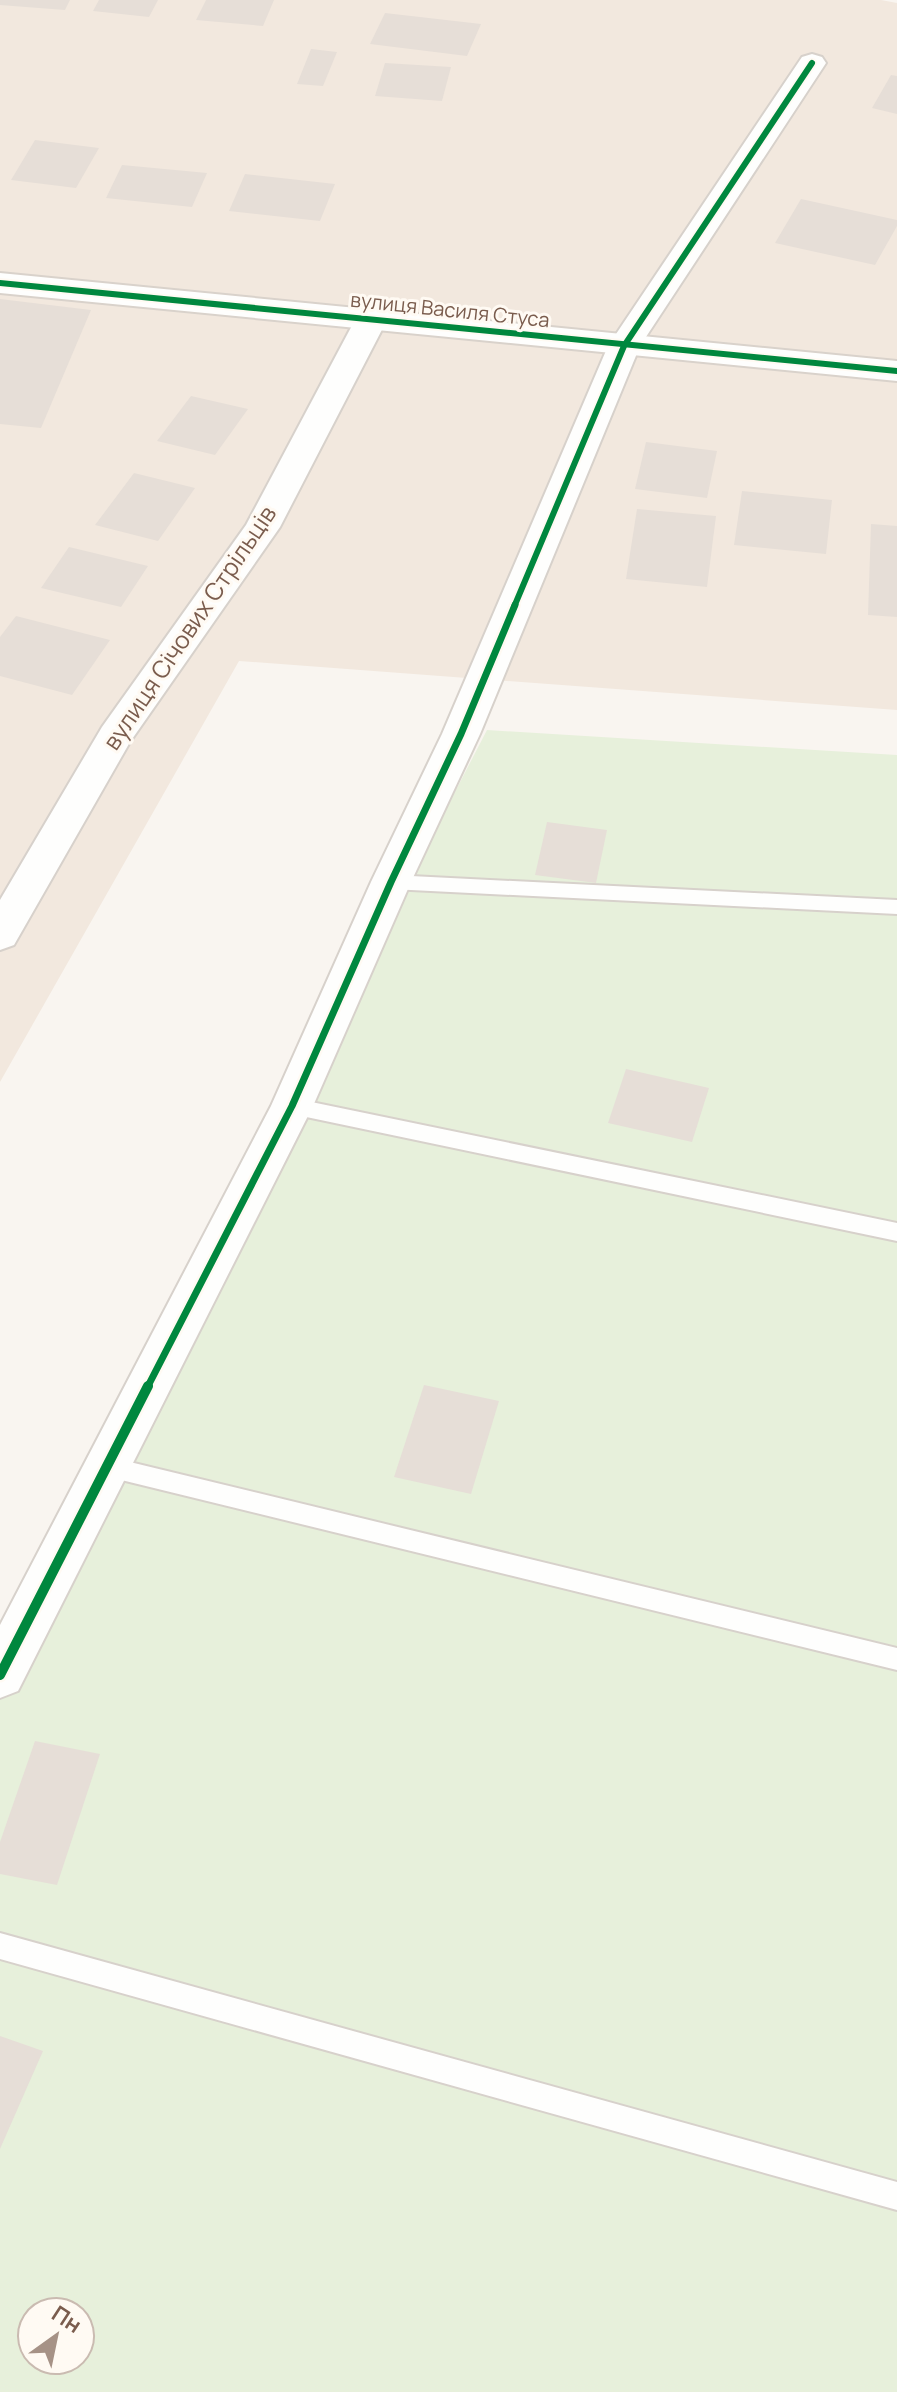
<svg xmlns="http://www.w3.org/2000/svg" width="897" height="2392" viewBox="0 0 897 2392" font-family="Manrope,sans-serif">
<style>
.residential{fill:#f2e8de}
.green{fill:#e7f0db;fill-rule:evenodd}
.building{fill:#e6ded7}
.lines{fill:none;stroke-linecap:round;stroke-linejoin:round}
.lane-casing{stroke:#d7d1cb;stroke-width:4}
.street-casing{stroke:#d7d1cb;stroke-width:4}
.secondary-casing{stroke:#d9d2cb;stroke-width:4}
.lane{fill:#fefefd;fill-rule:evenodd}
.street{fill:#fefefd;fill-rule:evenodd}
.secondary{fill:#fefefd;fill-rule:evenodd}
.cycleway-far2-casing{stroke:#fffaf3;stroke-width:10}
.cycleway-far1-casing{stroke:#fffaf3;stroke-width:12}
.cycleway-casing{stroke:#fffaf3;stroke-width:15}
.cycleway-far2{stroke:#00873e;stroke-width:6}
.cycleway-far1{stroke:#00873e;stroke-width:7}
.cycleway{stroke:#00873e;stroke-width:10}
.labels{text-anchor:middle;stroke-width:6;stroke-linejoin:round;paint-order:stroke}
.far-street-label{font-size:20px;fill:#7a5c4d;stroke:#fffaf3}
.street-label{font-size:24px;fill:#7a5c4d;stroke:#fffaf3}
</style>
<rect width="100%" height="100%" fill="#f9f5f0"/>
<path class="residential" d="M0,0h881l16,3v707l-658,-49 -239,421z"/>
<path class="green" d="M487,730l410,25v1637h-897v-720zM32,2312h48v48h-48z"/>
<g class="building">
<path d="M0,0h70l-5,10 -65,-5z"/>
<path d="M99,0h59l-9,17 -56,-6z"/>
<path d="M206,0h68l-11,26 -67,-6z"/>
<path d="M385,13l96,11 -14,32 -97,-12z"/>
<path d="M311,49l26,3 -14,34 -26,-2z"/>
<path d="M385,63l66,4 -9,34 -67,-5z"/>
<path d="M891,75l6,1v38l-25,-6z"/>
<path d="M35,140l64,8 -23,40 -65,-8z"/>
<path d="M122,165l85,8 -15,34 -86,-9z"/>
<path d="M245,174l90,10 -15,37 -91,-10z"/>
<path d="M801,199l96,21v6l-22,39 -100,-22z"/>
<path d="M0,299l91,11 -50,118 -41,-4z"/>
<path d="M191,396l57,13 -33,46 -58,-14z"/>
<path d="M646,442l71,9 -10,47 -72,-9z"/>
<path d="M134,473l61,15 -37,53 -63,-16z"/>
<path d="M742,491l90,9 -6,54 -92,-9z"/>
<path d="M637,509l79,7 -9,71 -81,-8z"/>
<path d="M871,524l26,2v91l-29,-2z"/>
<path d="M69,547l79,19 -27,41 -80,-19z"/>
<path d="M16,616l94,24 -38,55 -72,-19v-39z"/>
<path d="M547,822l60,8 -11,53 -61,-8z"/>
<path d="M626,1069l83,19 -17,54 -84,-19z"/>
<path d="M424,1385l75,16 -28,93 -77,-17z"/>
<path d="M35,1741l65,13 -43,131 -57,-11v-32z"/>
<path d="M0,2036l43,15 -43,98z"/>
</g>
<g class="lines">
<defs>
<g id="lane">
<path d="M391,875l506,25v14l-506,-25 -10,-7z"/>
<path d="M292,1098l605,125v18l-605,-127 -8,-2 -3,-6 3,-6z"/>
<path d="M105,1456l792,192v22l-792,-194 -8,-3 -4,-7 4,-7z"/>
<path d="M0,1933l897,249v28l-897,-251z"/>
</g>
<g id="street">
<path d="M812,54l10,3 4,6 -186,283 -160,388 -69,148 -98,224 -295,585 -18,7v-73l271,-519 100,-224 71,-148 166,-388 194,-289z"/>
<path d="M372,308l11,3 5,7 -108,209 -150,215 -116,203 -14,5v-50l102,-173 144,-202 110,-207 5,-7z"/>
</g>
<path id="secondary" d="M0,273l897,88v20l-897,-88z"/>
</defs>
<use href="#lane" class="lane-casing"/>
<use href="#street" class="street-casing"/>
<use href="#secondary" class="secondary-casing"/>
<use href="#lane" class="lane"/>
<use href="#street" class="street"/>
<use href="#secondary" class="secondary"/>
<defs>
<g id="cycleway-far2">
<path d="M0,283l897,88"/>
<path d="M514,607l110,-261 188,-283"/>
</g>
<path id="cycleway-far1" d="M147,1388l145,-282 99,-224 70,-148 54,-129"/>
<path id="cycleway" d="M0,1675l148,-289"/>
</defs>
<use href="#cycleway-far2" class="cycleway-far2-casing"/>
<use href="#cycleway-far1" class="cycleway-far1-casing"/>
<use href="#cycleway" class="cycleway-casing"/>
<use href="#cycleway-far2" class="cycleway-far2"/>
<use href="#cycleway-far1" class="cycleway-far1"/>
<use href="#cycleway" class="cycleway"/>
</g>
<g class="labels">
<g class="far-street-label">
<text transform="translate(450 310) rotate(6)" y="7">вулиця Василя Стуса</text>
</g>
<g class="street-label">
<text transform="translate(190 628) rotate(-56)" y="8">вулиця Січових Стрільців</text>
</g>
</g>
<g transform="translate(56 2336) rotate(33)"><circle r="38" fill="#fffaf3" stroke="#cabbb1" stroke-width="2"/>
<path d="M0-6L14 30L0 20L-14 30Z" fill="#a69286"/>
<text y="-12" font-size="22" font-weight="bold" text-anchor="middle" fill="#7a5c4d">Пн</text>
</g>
</svg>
